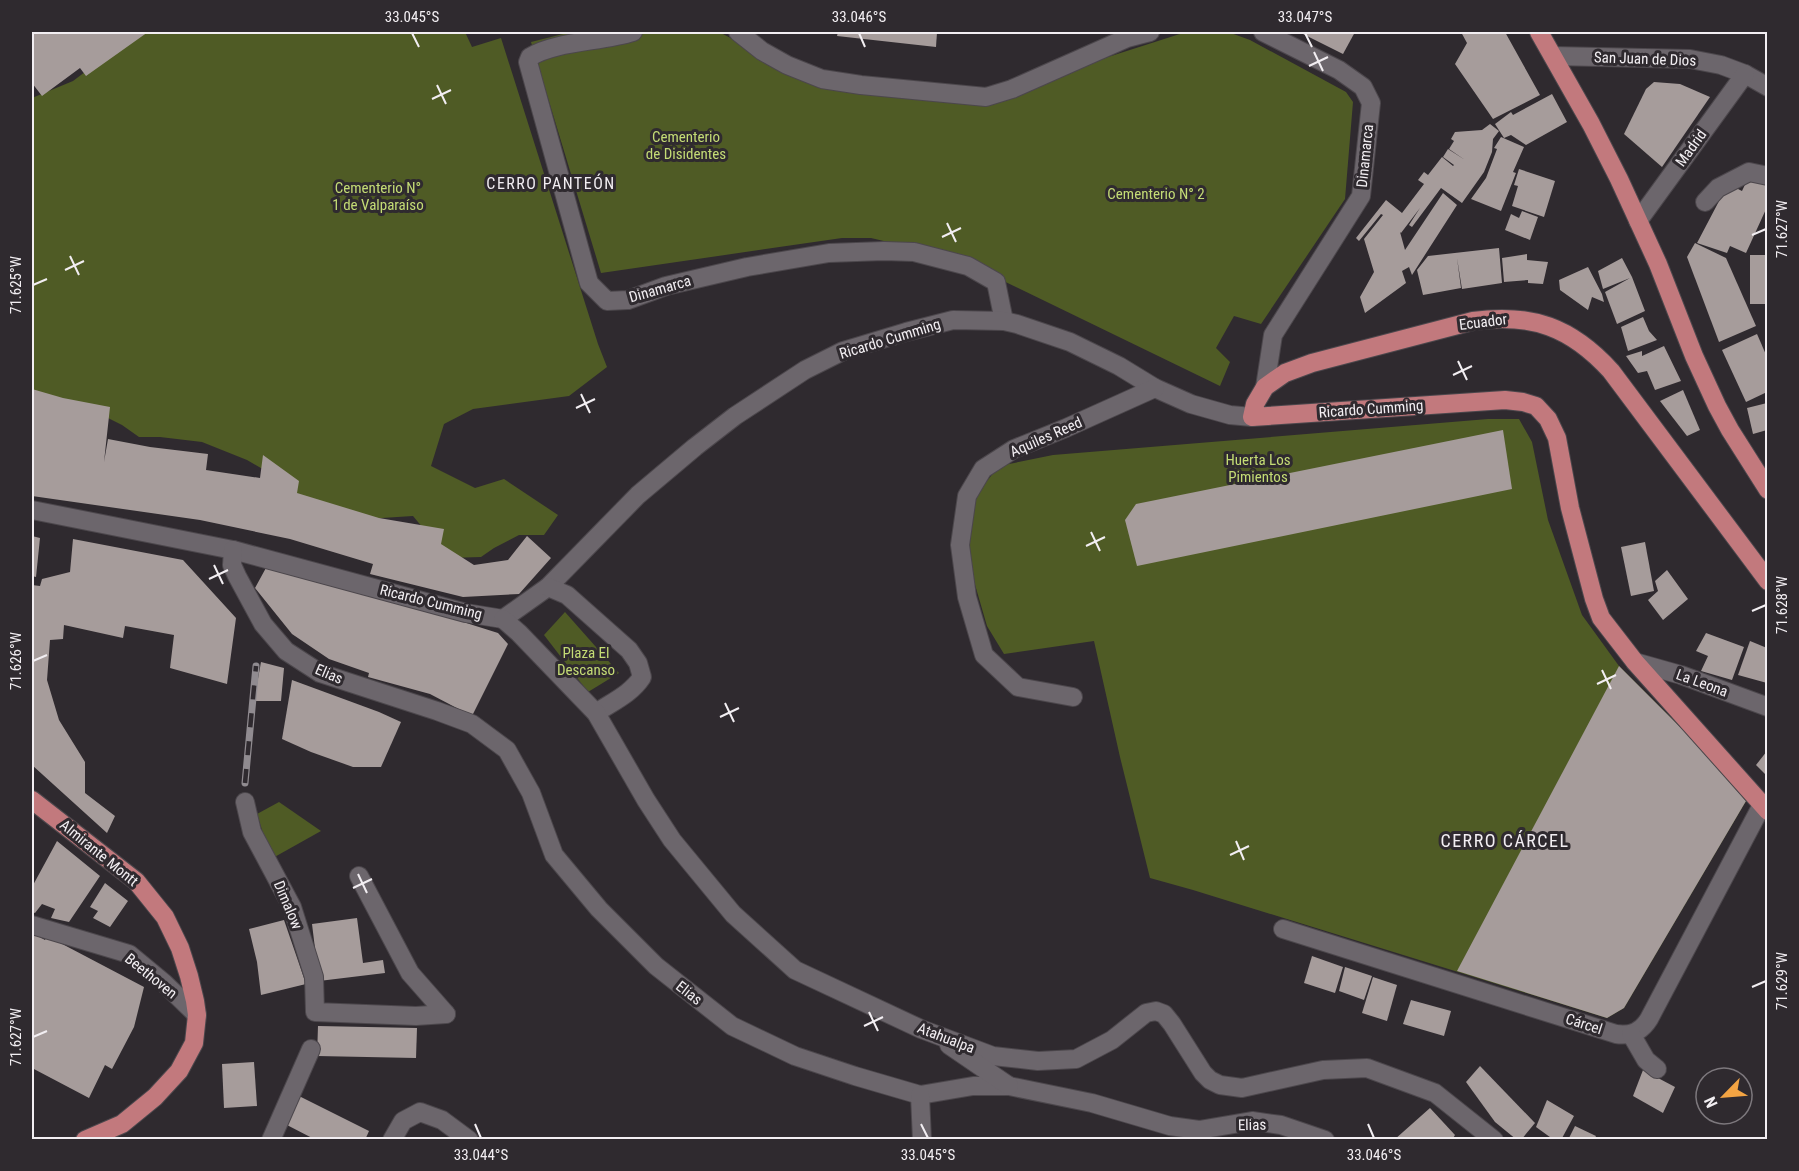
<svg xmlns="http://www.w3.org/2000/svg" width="1799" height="1171" viewBox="0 0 1799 1171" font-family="'Roboto Condensed',sans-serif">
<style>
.green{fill:#4f5b25}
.building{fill:#a69c9b}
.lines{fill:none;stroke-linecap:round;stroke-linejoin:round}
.minor-casing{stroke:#4c474c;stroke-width:20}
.major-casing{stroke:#4c474c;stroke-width:20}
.minor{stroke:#6c666c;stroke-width:18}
.major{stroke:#c2797d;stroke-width:18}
.rail-casing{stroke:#908b90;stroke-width:7}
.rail{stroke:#2f2a2f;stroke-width:4.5;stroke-dasharray:14;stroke-linecap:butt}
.ticks{fill:none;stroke:#f2eef2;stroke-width:2}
.labels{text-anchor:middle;stroke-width:6;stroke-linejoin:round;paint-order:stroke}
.street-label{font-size:15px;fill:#f2eef2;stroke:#2f2a2f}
.park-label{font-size:15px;fill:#c4dc75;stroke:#2f2a2f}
.neighbourhood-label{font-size:16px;letter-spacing:1.5px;fill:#f2eef2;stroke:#2f2a2f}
.quarter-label{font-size:18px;letter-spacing:1.5px;fill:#f2eef2;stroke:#2f2a2f}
.neatline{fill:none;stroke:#f2eef2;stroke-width:2}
.ticks-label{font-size:15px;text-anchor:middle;fill:#f2eef2}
</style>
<rect width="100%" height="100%" fill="#2f2a2f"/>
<g class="green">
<path d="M138,32h327l7,15 29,-9 97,306 9,23 -38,29 -96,13 -29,15 -13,42 44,22 29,-9 54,36 -14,20h-25l-25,13 -13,9 -33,1 -35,-42 -47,3 -62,-11 -21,-27 -36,-21 -45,-18 -42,-5h-21l-17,-12 -32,-16 -52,-7 -6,3v-307l41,-17z"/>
<path d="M571,32h148l54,28 50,13 176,19 187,-60h42l22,8 96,52 7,10 -8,97 -84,125 -27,-8 -18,32 14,14 -10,24 -229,-111 -82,-28 -38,-9h-29l-241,35 -70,-231z"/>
<path d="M1488,419h31l13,23 16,78 34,95 37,51 65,65 62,70 -122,207 -17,10 -414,-128 -43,-12 -30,-121 -26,-116 -90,13 -17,-28 -20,-69 3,-55 29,-36 54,-11z"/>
<path d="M565,612l54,61 -31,19 -44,-57z"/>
<path d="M279,802l42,29 -50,28 -14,-45z"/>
</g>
<g class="building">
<path d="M32,32h116l-62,44 -6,-8 -38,28 -10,-13z"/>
<path d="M838,32h99l-1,15 -99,-11z"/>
<path d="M1299,32h56l-12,22z"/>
<path d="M1461,32h44l35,63 -47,24 -38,-55 12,-21z"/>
<path d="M1654,82l26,2 30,13 -48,70 -38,-33 22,-45z"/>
<path d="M1552,94l15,28 -41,23 -15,-10 -7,3 -9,-14 16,-12 2,3z"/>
<path d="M1490,124l9,7 -6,8 -1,13 -8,20 -22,31 -21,-15 -29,39 -3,-2 11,-17 -19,25 -1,-1 5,18 38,-57 14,12 -45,70 -3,-8 -7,4 4,12 -41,30 -5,-16 14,-25 -10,-33 19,-24 -2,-1 -22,27 -3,-3 30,-38 16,13 22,-29 -6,-4 6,-8 4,3 14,-18 11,9 1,-1 -11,-8 5,-8 17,11 -16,-11 5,-8 -3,-2 4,-7 27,-2z"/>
<path d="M1501,137l23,10 -11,25 3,1 -15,38 -30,-12 15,-21 11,-29 -3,-1z"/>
<path d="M1519,169l36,12 -11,36 -32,-11 6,-20 -4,-1z"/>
<path d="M1750,174l17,9v24l-21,46 -16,-7 -3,7 -30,-10 31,-59 14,7z"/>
<path d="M1522,211l16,6 -8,23 -25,-10 6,-16 8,4z"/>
<path d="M1695,243l31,15 30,68 -37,16 -32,-85z"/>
<path d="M1499,248l3,35 -40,6 -5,-31 4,30 -38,7 -6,-25 11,-14z"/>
<path d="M1527,254v6l21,2 -5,22 -15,-1v-3l-24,2 -2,-24z"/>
<rect x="1750" y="255" width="17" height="49"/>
<path d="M1622,258l10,19 13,34 -28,13 -12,-32 25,-14 -27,11 -5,-18z"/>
<path d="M1588,267l14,27 2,8 -12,-5 -4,13 -28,-20 -1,-10z"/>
<path d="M1643,317l6,14 8,9 -29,11 -7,-24z"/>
<path d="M1757,334l10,23v35l-21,10 -24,-52z"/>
<path d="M1664,346l17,35 -26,9 -8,-19 -9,2 -12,-17 16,-5v5z"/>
<path d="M32,389l31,9 47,9 -6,55 4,-23 42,8 58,7 -2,16 54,8 3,-23 36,26 -2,12 82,25 65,11 -3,15 33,21 34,-5 19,-24 24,22 -32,36 -56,3 -93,-23 3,-10 -83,-25 -90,-19 -168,-24z"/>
<path d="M1683,390l17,40 -13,6 -27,-35z"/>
<path d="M1767,403v27l-14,4 -6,-26z"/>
<path d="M1503,430l9,59 -375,77 -12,-46 11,-16z"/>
<path d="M32,536l8,2 -4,39 -4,-1z"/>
<path d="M73,539l110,21 53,58 -9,66 -57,-16 4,-33 -49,-9 -2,12 -59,-13 -1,14 -13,1 -3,40 12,40 26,42v31l30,23 -8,17 -75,-68v-180l8,1 2,-7 28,-7z"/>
<path d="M1645,542l9,49 -23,5 -10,-49z"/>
<path d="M267,566l120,32 111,35 10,11 -36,72 -42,-22 -62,-17 1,-4 -40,-14 -37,-25 -37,-46z"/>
<path d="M1667,570l21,29 -25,21 -15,-20 10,-9 -3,-10z"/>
<path d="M1706,633l38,14 -12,33 -31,-9 7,-15 -12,-5z"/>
<path d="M1750,641l17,7v35l-29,-8z"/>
<path d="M261,662l23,6 -3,33h-27z"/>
<path d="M1619,666l65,65 62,70 -122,207 -17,10 -150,-47z"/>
<path d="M292,680l87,32 22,10 -20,45h-28l-42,-15 -29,-13z"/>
<path d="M1767,751v25l-11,-11z"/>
<path d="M57,841l43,35 -31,46 -18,-4 4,-9 -13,-5 -7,9 -3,-1v-25z"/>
<path d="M105,883l23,18 -18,26 -17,-9 5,-7 -8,-4z"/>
<path d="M357,918l6,45 20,-3 2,13 -66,8 -7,-57z"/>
<path d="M284,920l22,64 -45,11 -4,-33 -8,-33z"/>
<path d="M32,933l13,7 2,-4 97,51 -10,40 -22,42 -7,-4 -16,33 -57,-30z"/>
<path d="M1312,956l31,11 -8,26 -31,-10z"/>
<path d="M1345,967l27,9 -8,24 -25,-9z"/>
<path d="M1373,977l24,8 -10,36 -25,-8z"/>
<path d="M1411,1000l40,11 -7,25 -41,-12z"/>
<path d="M318,1026l99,2 -1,30 -99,-2z"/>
<path d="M254,1062l3,44 -33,2 -2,-44z"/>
<path d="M1480,1066l55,57 -14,17h-4l-22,-18 -29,-40z"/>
<path d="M1643,1070l32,17 -12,26 -30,-17z"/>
<path d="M299,1096l70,35 -4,9h-49l-31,-16z"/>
<path d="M1547,1100l27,16 -13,24h-7l-18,-13z"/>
<path d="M1430,1108l25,27 -3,5h-58z"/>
<path d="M1575,1126l21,10 -2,4h-26z"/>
</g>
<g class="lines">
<defs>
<g id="minor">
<path d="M633,32c-31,10 -78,9 -103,25l-2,5 61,221 18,18 21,-1 38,-14 81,-19 82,-14 55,-2 30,1 54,14 28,16 8,39"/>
<path d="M738,32l24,19 25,14 35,14 39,6 125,12 26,-8 115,-51 23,-6"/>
<path d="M1263,32l76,38 24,17 8,16 -10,93 -88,139 -8,52"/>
<path d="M1553,56l137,3 31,6 24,9 23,13"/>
<path d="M1705,202l13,-14 31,-16 19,4"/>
<path d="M1638,221l107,-147"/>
<path d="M32,510l201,40 233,63 37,6 45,-32 90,-92 57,-48 40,-31 70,-46 38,-19 63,-19 47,-12 51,1 13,3 53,18 49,24 36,22 36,16 39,11 22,2"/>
<path d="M233,550l-1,15 5,11 26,48 23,27 34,22 117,38 35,13 35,26 24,43 23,62 45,54 57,57 76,60 63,30 60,20 65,19 53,-9h36l83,17 78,23 29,4 53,-9 29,4 44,15"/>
<path d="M548,587l19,8 62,55 9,13 4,14c-11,17 -30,25 -46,36"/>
<path d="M503,619l16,14 77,80 50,87 26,40 61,74 62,56 126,59 72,27 45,5 38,-2 36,-19 34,-27 10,-2 8,3 8,10 31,49 7,7 10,5 22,3 81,-18 44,-2 68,25 59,47"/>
<path d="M1635,662l46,13 87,32"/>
<path d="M1073,697l-55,-10 -34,-32 -17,-58 -7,-52 7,-49 16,-27 31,-20 52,-21 89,-40"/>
<path d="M245,802l7,30 40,75 22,70 1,35 101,4 30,-2"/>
<path d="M359,876l51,97 36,41"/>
<path d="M32,925l97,29 35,29 33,32"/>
<path d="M1283,929l333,105c15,2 25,-2 33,-15l113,-214"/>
<path d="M1631,1034l15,26 11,9"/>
<path d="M949,1045l60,41"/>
<path d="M920,1095l2,45"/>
<path d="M271,1140l40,-91"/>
<path d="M392,1140l11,-19 17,-9 22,8 27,20"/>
</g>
<g id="major">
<path d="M1539,32l52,92 28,55 39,85 36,92 23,50 13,24 38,60"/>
<path d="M1768,581l-157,-210c-40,-44 -79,-58 -138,-50l-161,42 -27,10 -20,14 -10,17 -3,13 253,-17 18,2 13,4 12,13 9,19 13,70 24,91 7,19 34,44 133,149"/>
<path d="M32,800l104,81 29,36 15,31 9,28 6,25 2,14 -3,28 -15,28 -24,26 -33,27 -37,16"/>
</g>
</defs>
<use href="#minor" class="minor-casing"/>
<use href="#major" class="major-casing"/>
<use href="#minor" class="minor"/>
<use href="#major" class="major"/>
<defs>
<path id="rail" d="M245,783l11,-117"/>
</defs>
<use href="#rail" class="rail-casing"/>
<use href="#rail" class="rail"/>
</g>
<path class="ticks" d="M412,33l7,14M859,33l6,14M1305,33l7,14M1314,52l9,19M1309,66l19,-9M437,85l9,19M432,99l19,-9M947,223l9,19M1752,235l14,-6M942,237l19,-9M70,256l9,19M65,270l19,-9M33,285l14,-6M1458,361l9,19M1453,375l19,-9M581,394l9,19M576,408l19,-9M1091,532l9,19M1086,546l19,-9M214,565l9,19M209,579l19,-9M1752,611l14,-6M33,661l14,-6M1602,670l9,19M1597,684l19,-9M725,703l9,19M720,717l19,-9M1236,841l8,19M1230,855l19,-9M358,874l9,19M353,888l19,-9M1752,987l14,-6M869,1012l9,19M864,1026l19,-9M33,1037l14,-6M475,1124l6,14M921,1124l7,14M1368,1124l6,14"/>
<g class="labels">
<g class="street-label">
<text transform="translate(1645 59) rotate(2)" y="5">San Juan de Dios</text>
<text transform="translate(1691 148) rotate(-54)" y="5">Madrid</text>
<text transform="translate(1365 156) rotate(-84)" y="5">Dinamarca</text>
<text transform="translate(660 289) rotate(-16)" y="5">Dinamarca</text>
<text transform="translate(1483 322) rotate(-7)" y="5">Ecuador</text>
<text transform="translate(890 339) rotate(-17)" y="5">Ricardo Cumming</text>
<text transform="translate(1371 409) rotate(-4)" y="5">Ricardo Cumming</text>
<text transform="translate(1046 437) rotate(-24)" y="5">Aquiles Reed</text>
<text transform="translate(431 602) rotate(14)" y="5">Ricardo Cumming</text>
<text transform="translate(329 674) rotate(23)" y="5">Elias</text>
<text transform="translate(1702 683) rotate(20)" y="5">La Leona</text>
<text transform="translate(99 853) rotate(39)" y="5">Almirante Montt</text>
<text transform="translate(288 905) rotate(67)" y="5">Dimalow</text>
<text transform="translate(151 976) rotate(39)" y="5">Beethoven</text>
<text transform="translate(689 993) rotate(38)" y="5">Elias</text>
<text transform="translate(1584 1024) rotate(18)" y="5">Cárcel</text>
<text transform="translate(946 1038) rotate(21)" y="5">Atahualpa</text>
<text transform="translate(1252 1125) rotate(-1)" y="5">Elias</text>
</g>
<g class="park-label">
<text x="686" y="142">Cementerio<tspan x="686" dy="17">de Disidentes</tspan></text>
<text x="378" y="193">Cementerio N°<tspan x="378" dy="17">1 de Valparaíso</tspan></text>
<text x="1156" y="199">Cementerio N° 2</text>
<text x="1258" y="465">Huerta Los<tspan x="1258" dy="17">Pimientos</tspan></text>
<text x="586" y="658">Plaza El<tspan x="586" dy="17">Descanso</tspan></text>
</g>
<g class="neighbourhood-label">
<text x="551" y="189">CERRO PANTEÓN</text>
</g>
<g class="quarter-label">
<text x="1505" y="847">CERRO CÁRCEL</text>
</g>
</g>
<rect width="1799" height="1171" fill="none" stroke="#2f2a2f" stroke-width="66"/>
<g transform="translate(1724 1096) rotate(245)"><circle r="28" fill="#2f2a2f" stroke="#7d787d" stroke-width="1.5"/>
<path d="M0-4.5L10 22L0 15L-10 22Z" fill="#f3a443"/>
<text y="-9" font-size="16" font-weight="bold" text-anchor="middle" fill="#f2eef2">N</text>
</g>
<rect x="33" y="33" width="1733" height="1105" class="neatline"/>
<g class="ticks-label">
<text x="412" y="22">33.045°S</text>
<text x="859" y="22">33.046°S</text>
<text x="1305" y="22">33.047°S</text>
<text transform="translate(1782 229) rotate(-90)" y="5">71.627°W</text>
<text transform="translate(16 285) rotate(-90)" y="5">71.625°W</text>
<text transform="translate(1782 605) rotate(-90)" y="5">71.628°W</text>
<text transform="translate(16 661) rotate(-90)" y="5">71.626°W</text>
<text transform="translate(1782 981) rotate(-90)" y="5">71.629°W</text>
<text transform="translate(16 1037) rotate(-90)" y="5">71.627°W</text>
<text x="481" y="1160">33.044°S</text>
<text x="928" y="1160">33.045°S</text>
<text x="1374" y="1160">33.046°S</text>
</g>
</svg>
